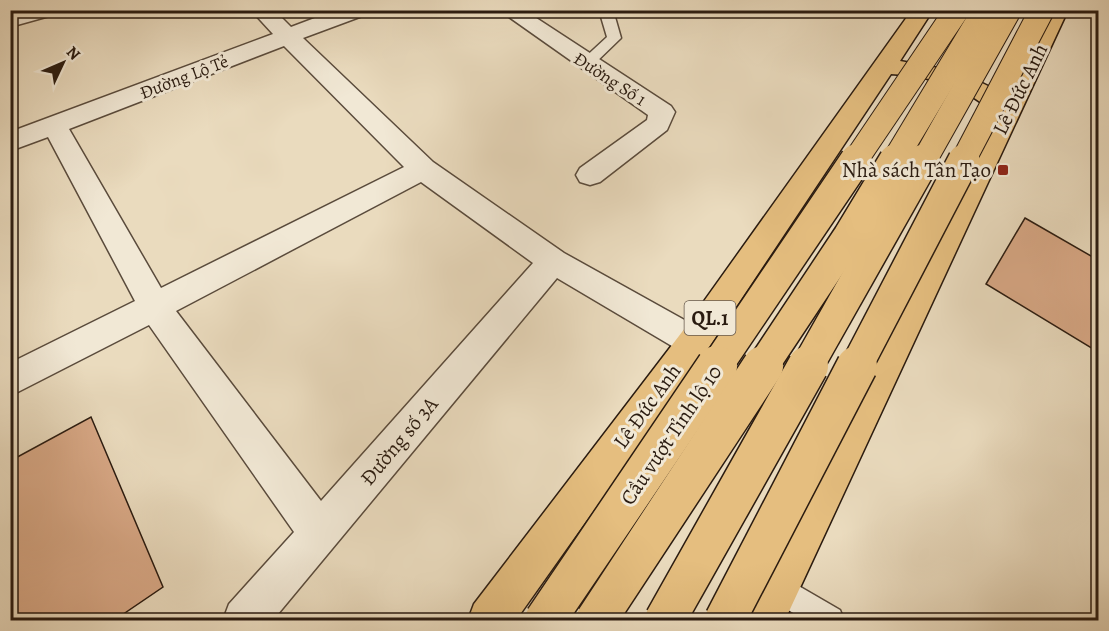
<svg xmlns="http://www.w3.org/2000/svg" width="1109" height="631" viewBox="0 0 1109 631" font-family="Alegreya,serif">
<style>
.building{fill:#d9a987;stroke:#2a1b10;stroke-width:1.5}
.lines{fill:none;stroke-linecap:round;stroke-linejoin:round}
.lane-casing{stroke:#5a4b3c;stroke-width:3}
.street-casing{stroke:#5a4b3c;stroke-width:3}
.highway-casing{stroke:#2a1b10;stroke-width:3}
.lane{fill:#f1e8d5;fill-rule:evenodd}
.street{fill:#f1e8d5;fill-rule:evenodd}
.highway{fill:#e5be7f;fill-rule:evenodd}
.highway-bridge-far2-casing{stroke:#2a1b10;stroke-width:26;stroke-linecap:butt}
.highway-bridge-far1-casing{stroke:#2a1b10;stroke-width:34;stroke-linecap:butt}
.highway-bridge-casing{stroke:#2a1b10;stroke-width:43;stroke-linecap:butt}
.highway-bridge-far2{stroke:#e5be7f;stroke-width:24}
.highway-bridge-far1{stroke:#e5be7f;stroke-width:31}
.highway-bridge{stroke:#e5be7f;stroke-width:40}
.poi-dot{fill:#8f2418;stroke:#f1e8d5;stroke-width:2}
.labels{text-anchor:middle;stroke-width:6;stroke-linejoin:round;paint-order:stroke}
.far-street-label{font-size:18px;fill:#2a1b10;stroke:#f1e8d5}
.shield{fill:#f1e8d5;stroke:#66584b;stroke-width:1.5}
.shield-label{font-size:20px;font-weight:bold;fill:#2a1b10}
.street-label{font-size:21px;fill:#2a1b10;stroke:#f1e8d5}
.poi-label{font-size:21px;fill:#2a1b10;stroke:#f1e8d5;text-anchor:end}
</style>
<rect width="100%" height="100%" fill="#eadbbe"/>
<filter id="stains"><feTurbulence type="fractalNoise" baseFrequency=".00333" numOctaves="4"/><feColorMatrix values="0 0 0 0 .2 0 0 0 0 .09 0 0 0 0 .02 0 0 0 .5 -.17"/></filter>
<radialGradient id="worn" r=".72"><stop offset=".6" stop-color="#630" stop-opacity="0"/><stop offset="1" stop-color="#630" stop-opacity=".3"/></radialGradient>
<g class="building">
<path d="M1025,218l73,42v92l-112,-68z"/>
<path d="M91,417l72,170 -50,34h-103v-160z"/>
</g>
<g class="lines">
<defs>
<g id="lane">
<path d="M599,10h14l8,28 -30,29h-10l-3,-3 3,-3 26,-24z"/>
<path d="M778,574l62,36 4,10h-39l-37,-22 -4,-10 4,-10z"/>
</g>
<g id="street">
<path d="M21,10h34l-2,5 -43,12v-13z"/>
<path d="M251,10h23l17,17 45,-17h31l-2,5 -62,23 130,124 131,91 142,79 5,10 -5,10 -12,4 -12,-4 -125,-74 -284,342h-50l6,-16 65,-72 -145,-207 -139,71v-33l125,-62 -87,-164 -38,14v-19l263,-98zM284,46l120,121 -243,121 -92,-159zM421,182l112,81 -212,238 -145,-190z"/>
<path d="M499,10h25l147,96 4,6 -8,18 -67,52 -10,3 -10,-3 -4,-7 4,-7 67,-48 1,-5z"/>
</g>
<path id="highway" d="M912,10h21l-33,51 60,11 44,22 42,-84h22l-283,610h-45l254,-507c-30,-27 -64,-37 -103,-39l-185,278 -190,268h-48l6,-16 208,-272z"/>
</defs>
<use href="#lane" class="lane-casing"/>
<use href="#street" class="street-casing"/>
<use href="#highway" class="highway-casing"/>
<use href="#lane" class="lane"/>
<use href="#street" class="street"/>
<use href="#highway" class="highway"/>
<defs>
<g id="highway-bridge-far2">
<path d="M855,161l102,-151"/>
<path d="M894,161l91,-151"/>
<path d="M924,161l85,-151"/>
<path d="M963,161l79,-151"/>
</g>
<g id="highway-bridge-far1">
<path d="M716,367l140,-207"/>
<path d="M762,367l87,-131 46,-76"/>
<path d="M807,367l117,-207"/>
<path d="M856,367l108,-207"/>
</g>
<g id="highway-bridge">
<path d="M545,620l172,-254"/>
<path d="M596,620l167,-254"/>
<path d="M665,620l143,-254"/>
<path d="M725,620l132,-254"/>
</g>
</defs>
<use href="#highway-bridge-far2" class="highway-bridge-far2-casing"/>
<use href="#highway-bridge-far1" class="highway-bridge-far1-casing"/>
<use href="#highway-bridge" class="highway-bridge-casing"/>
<use href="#highway-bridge-far2" class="highway-bridge-far2"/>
<use href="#highway-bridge-far1" class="highway-bridge-far1"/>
<use href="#highway-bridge" class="highway-bridge"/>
</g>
<rect class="poi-dot" x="997" y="164" width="12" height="12" rx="3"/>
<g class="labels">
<g class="far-street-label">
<text transform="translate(184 77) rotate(-21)" y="6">Đường Lộ Tẻ</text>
<text transform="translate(610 79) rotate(33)" y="6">Đường Số 1</text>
</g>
<rect class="shield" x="684.5" y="301" width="51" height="34" rx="4.5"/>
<g class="shield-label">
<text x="710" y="325">QL.1</text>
</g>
<g class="street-label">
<text transform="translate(1020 89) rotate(-64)" y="7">Lê Đức Anh</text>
<text transform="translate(647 406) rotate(-54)" y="7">Lê Đức Anh</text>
<text transform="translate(671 435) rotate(-56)" y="7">Cầu vượt Tỉnh lộ 10</text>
<text transform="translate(399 441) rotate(-50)" y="7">Đường số 3A</text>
</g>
<g class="poi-label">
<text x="991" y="177">Nhà sách Tân Tạo</text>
</g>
</g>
<rect width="1109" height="631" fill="none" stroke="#eadbbe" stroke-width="36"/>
<rect x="12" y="12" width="1085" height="607" fill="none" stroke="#2a1b10" stroke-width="3"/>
<rect x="18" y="18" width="1073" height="595" fill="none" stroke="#2a1b10" stroke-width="1.5"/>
<g transform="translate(63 63) rotate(46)" stroke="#f1e8d5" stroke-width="4.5" paint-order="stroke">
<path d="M0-4.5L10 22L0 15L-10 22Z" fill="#2a1b10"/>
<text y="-9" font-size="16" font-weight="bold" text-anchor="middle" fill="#2a1b10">N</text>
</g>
<rect width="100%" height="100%" filter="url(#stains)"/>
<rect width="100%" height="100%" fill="url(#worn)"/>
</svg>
